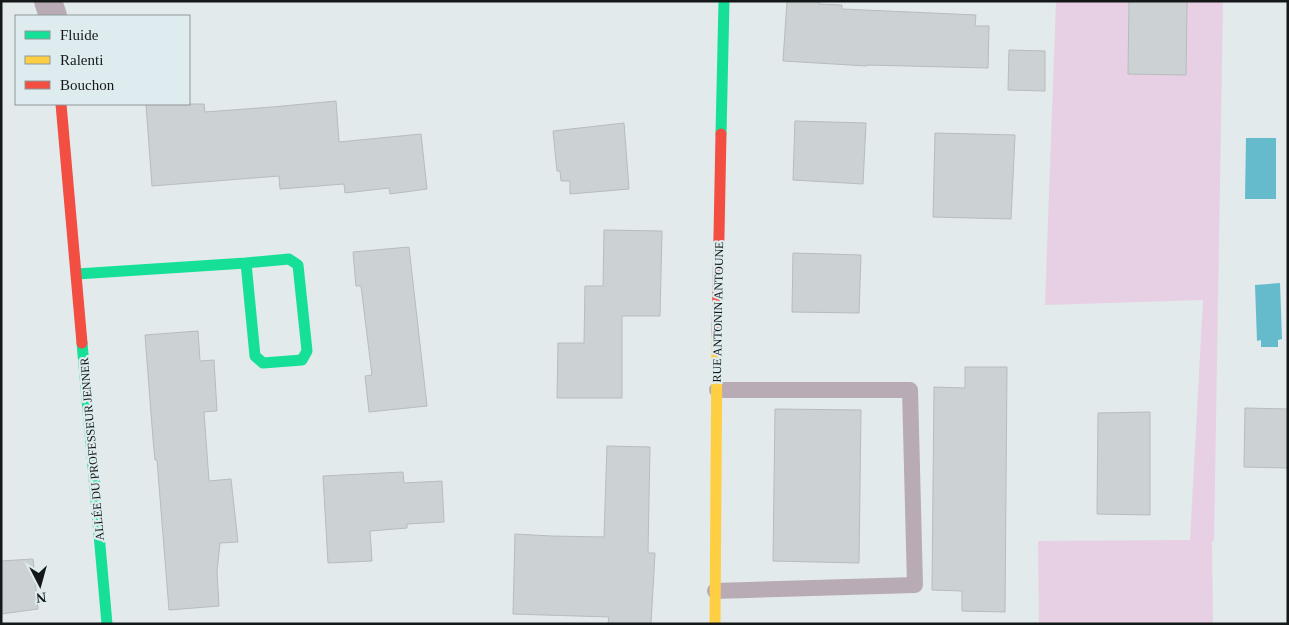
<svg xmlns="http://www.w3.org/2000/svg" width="1289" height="625" viewBox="0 0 1289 625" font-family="Georgia,serif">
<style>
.green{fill:#e7d0e3}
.water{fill:#65bbcc}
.building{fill:#ccd2d4;stroke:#b7bcbe}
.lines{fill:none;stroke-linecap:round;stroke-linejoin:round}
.lane{stroke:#b8abb6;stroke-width:16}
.street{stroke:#b8abb6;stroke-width:28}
.fast{stroke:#16e098;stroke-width:11}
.slow{stroke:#ffcf43;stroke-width:11}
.jam{stroke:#f24e42;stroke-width:11}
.labels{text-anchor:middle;stroke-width:4.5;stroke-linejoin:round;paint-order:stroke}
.street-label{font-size:12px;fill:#141819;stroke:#dfecef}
</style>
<rect width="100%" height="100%" fill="#e2eaec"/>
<path class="green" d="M1056,1h167l-9,540h-2l1,83h-174l-1,-83 152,-1 13,-240 -158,5z"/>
<g class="water">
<path d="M1246,138h30v61h-31z"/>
<path d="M1280,283l2,56 -4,1v7h-17v-7l-4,1 -2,-56z"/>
</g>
<g class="building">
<path d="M787,1h32v3l23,1v4l134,6 -1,11h14l-1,42 -121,-3v1l-84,-5z"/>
<path d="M1129,1h58l-1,74 -58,-1z"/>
<path d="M1009,50l36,1v40l-37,-1z"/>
<path d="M336,101l3,41 82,-8 6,55 -37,5 -1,-6 -44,5 -1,-9 -64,5 -1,-13 -127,10 -6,-82h58l1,8 67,-5z"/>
<path d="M795,121l71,2 -3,61 -70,-4z"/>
<path d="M624,123l5,66 -59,5v-13h-9l-1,-10h-3l-4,-40z"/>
<path d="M935,133l80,2 -4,84 -78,-2z"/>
<path d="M604,230l58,1 -2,85h-38v82h-65l1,-55h26l1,-57h18z"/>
<path d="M409,247l18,159 -58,6 -4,-36 7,-1 -11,-89h-5l-3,-34z"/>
<path d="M793,253l68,2 -2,58 -67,-1z"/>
<path d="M198,331l2,30 14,-1 3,51 -13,1 5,69 22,-2 7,63 -18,1 -3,29 2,34 -50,4 -12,-150h-2l-2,-21 -8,-104z"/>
<path d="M965,367h42l-2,245 -43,-1v-20l-30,-1 2,-203 31,1z"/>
<path d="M1245,408l43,1v59l-44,-1z"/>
<path d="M775,409l86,1 -2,153 -86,-2z"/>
<path d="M1150,412v103l-53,-1 1,-101z"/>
<path d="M607,446l43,1 -2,106h7l-4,71 -43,-1 1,-6 -96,-3 2,-80 37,2 52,1z"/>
<path d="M403,472l1,11 38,-2 2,41 -37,2v4l-37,3 2,30 -44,2 -5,-87z"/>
<path d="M33,559l5,50 -37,5v-53z"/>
</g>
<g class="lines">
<path class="lane" d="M715,591l200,-6 -5,-195h-193"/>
<path class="street" d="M48,1l5,15"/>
<g class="fast">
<path d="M721,134l3,-133"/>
<path d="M77,274l169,-11 9,93 8,7 39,-3 5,-9 -9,-86 -9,-6 -43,4"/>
<path d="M82,343l25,281"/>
</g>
<path class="slow" d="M715,624l2,-288"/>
<g class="jam">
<path d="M61,104l21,239"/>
<path d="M717,336l4,-202"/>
</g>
</g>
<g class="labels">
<g class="street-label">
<text transform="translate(718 312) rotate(-89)" y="4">RUE ANTONIN ANTOUNE</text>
<text transform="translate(92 449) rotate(-95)" y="4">ALLÉE DU PROFESSEUR JENNER</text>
</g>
</g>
<rect width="1289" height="625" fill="none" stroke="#141819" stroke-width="5"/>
<rect x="15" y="15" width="175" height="90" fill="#dfecef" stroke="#8e9799"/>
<rect x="25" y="31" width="25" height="8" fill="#16e098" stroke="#8e9799"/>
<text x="60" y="40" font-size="15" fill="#141819">Fluide</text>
<rect x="25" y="56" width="25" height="8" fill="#ffcf43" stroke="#8e9799"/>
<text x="60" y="65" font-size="15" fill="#141819">Ralenti</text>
<rect x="25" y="81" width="25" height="8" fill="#f24e42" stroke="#8e9799"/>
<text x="60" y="90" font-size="15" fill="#141819">Bouchon</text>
<g transform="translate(40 585) rotate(174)" stroke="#dfecef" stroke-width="4" paint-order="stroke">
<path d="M0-4L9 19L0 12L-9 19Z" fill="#141819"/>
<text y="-8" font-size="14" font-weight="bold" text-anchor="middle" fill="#141819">N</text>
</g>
</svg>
